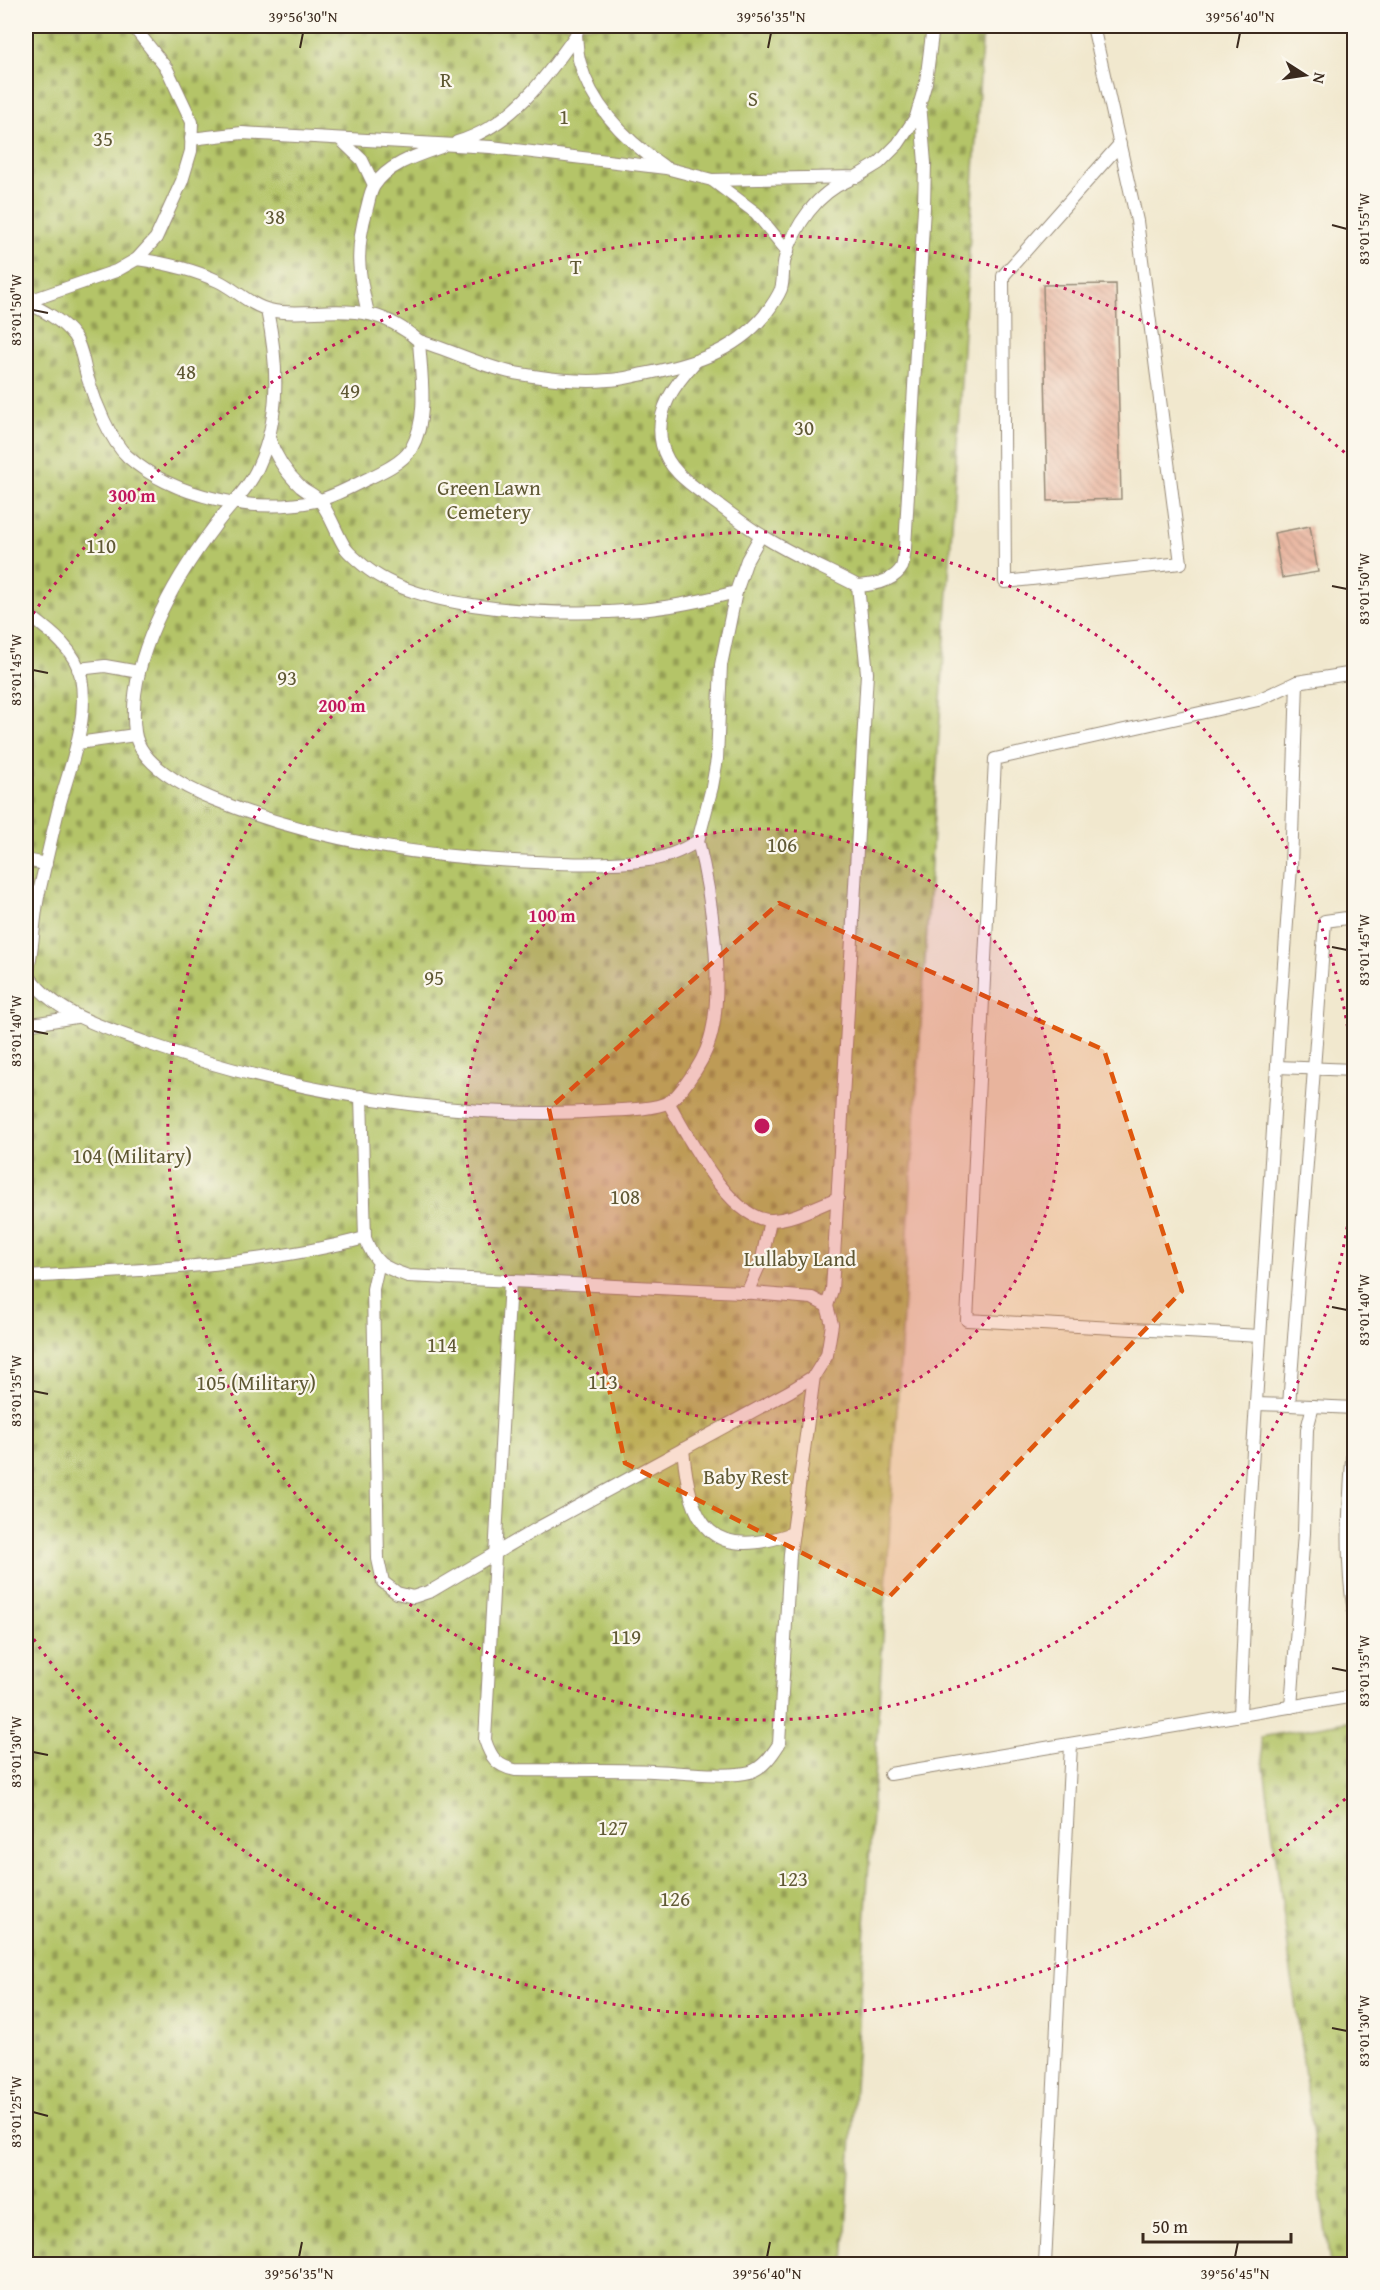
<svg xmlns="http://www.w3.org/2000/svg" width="1380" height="2290" font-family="'Gentium Book Plus',serif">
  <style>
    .cemetery { fill: url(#cemetery-stones); stroke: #787742; stroke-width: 1.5 }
    .building { fill: url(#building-back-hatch) }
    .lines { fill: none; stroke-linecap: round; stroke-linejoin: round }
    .service-casing { stroke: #968976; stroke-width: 14 }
    .service { stroke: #fff; stroke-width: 12 }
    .marked { fill: #df570d; fill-opacity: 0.2; stroke: #df570d; stroke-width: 4.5; stroke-dasharray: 12 8; stroke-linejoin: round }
    .ticks { fill: none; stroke: #3b2a1e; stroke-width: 2 }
    .ring { fill: none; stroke: #c2185b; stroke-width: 3; stroke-dasharray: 3 6 }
    .labels { text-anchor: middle; stroke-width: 4.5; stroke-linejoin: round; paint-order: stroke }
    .park-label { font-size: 21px; fill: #5f5834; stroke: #fbf7ec }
    .centre { fill: #c2185b; stroke: #fbf7ec; stroke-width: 3 }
    .ring-label { font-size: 18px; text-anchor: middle; font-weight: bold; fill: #c2185b; stroke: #fbf7ec; stroke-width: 4.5; stroke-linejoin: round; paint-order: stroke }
    .neatline { fill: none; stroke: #3b2a1e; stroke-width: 2 }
    .ticks-label { font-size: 15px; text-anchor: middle; fill: #3b2a1e }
  </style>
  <defs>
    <pattern id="cemetery-stones" width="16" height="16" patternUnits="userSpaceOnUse" patternTransform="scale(1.5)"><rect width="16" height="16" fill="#b4c467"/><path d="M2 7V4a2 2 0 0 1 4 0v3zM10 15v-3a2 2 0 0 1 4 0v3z" fill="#949f54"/></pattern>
    <pattern id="building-back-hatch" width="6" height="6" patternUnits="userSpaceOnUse" patternTransform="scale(1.5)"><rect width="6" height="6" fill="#e7ae97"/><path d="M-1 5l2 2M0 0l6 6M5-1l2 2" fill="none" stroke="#bc8e7b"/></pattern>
  </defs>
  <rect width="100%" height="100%" fill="#fbf7ec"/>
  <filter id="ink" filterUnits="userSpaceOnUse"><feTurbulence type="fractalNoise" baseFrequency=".0167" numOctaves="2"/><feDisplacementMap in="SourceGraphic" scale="12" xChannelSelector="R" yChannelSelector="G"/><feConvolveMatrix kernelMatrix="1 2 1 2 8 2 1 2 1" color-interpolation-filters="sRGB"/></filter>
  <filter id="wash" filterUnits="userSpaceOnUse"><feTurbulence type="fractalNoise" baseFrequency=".008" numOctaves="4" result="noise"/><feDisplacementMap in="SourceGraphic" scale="24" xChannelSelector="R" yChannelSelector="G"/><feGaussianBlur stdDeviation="1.35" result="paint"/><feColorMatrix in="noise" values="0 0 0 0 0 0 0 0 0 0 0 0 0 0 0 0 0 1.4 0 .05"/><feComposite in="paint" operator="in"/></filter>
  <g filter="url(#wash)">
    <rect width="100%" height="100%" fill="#f1e8ce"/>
    <g class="cemetery">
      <polygon points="26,26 983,26 844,2264 26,2264"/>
      <polygon points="1354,1721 1354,2264 1330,2264 1260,1737"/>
    </g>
    <g id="blocks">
      <g class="building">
        <polygon points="1116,284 1121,499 1048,501 1043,285"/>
        <polygon points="1310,526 1318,572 1282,578 1274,533"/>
      </g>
    </g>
  </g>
  <g filter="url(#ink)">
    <use href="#blocks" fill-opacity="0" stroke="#968976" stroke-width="1.5"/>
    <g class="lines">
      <g class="service-casing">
        <g id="service">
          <polyline points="1093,26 1137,221 1181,563 1005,582 1003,276 1120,144"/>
          <path d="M576,35C577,44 577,54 580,63C592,107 627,141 663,166"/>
          <polyline points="191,139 242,133 491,147 666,168 712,180 856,177 879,163 898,144 916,117 926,82 933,26"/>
          <polyline points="340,139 362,160 374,185"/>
          <path d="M457,142C510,127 546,78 576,35L578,26"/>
          <polyline points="712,180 756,213 788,252"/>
          <path d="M26,302C44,311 62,320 74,336C83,349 83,365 88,379C95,402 110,440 127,456C174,498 256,514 316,501C333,497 351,487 367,479C382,472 402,463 411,449C429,418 421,375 419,341C386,312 358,309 316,312C301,312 285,314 270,310C251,306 235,289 218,281C192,269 165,263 137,259"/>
          <polyline points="26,302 116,271 137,259 156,238 182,181 191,151 192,122 167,69 133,26"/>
          <path d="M267,310C278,363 281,417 258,467C248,490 228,507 214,527C173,581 126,662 135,732C139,764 186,788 213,799C315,841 426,858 536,862C573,864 612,865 648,860C666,858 683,850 698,841L712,787L717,759L721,665L736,592C705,600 673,607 641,610C568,616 420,614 363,565C357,560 350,554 346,549C336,534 331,515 320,501C315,495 307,492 301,487C286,473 276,458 269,438"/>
          <path d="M368,313C358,272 355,250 367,208C369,201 370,192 374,186C388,164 418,155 441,147"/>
          <path d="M419,341C451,350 481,366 514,373C544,378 578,383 608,380C620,380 633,376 644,374C690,365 733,353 764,316C770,308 777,299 781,289C784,280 782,268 785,258C795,225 817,193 849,180"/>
          <path d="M696,361C675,384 654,411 662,445C668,471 693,486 713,501C729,512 744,525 761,535C792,555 826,569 858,586C873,585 894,582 902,567C904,562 904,553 905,548L924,207L925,163L920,103"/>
          <polyline points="736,592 747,560 761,535"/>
          <path d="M26,613C47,629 76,649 81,677C89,720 71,763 60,803C52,834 45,866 38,897C33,924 33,952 26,979"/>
          <polyline points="78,669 105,666 139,672"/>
          <polyline points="78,743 135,735"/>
          <polyline points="26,860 46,864"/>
          <polyline points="1354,917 1325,921 1289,1405 1354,1408"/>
          <path d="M27,974C55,1014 100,1026 144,1042C284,1091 455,1121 603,1111C621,1110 653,1110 669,1102C677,1097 683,1088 688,1081C698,1068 706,1054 710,1039C725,988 711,892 698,841"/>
          <polyline points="26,1025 76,1017"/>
          <polyline points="1277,1067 1354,1070"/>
          <path d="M361,1096L365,1238C375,1264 382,1267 408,1276L741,1292L812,1298L827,1306L832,1324L827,1355L814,1376L790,1391L540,1527L431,1591L413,1597L397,1593L383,1582L378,1559L373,1289L379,1262"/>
          <path d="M668,1102C687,1134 730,1222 772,1220C794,1219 817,1206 838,1198"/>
          <path d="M26,1277C138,1270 255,1267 365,1238"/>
          <path d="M510,1281L485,1740C491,1758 497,1766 515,1770C561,1771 607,1769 653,1771C678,1772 728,1778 750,1772C763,1768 772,1755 779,1744L790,1554L814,1376"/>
          <polyline points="747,1293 762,1259 770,1220"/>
          <polyline points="827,1306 832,1290 835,1240 867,673 858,586"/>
          <polyline points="1260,1336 967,1320 995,759 1258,700 1297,682 1354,673"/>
          <polyline points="1256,1404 1289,1405"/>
          <path d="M1354,1432C1350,1491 1344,1553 1354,1612"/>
          <path d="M683,1449C690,1526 711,1562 793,1533"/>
          <polyline points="1291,1707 1304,1533 1307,1429 1313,1406"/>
          <polyline points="1240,1715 1248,1531 1279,1033 1291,867 1297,682"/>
          <polyline points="890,1774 1354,1696"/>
          <polyline points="1045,2264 1071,1744"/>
        </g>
      </g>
      <use href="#service" class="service"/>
    </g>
  </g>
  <path class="marked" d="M779,903L1104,1050L1182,1291L889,1597L625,1463L549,1109Z"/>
  <path class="ticks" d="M300,48L303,33M768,48L771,33M1237,48L1240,33M1332,225L1347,229M33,310L48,313M1332,586L1347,589M33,670L48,673M1332,947L1347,950M33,1031L48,1034M1332,1307L1347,1310M33,1391L48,1394M1332,1668L1347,1671M33,1752L48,1755M1332,2028L1347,2031M33,2112L48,2116M299,2257L302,2242M767,2257L770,2242M1235,2257L1238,2242"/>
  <circle cx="762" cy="1126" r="297" fill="#c2185b" fill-opacity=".12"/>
  <g class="ring">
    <circle cx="762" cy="1126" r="297"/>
    <path d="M1354 1173A594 594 0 1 1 1354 1079"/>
    <path d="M1352 1793A891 891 0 0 1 28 1631M28 621A891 891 0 0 1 1352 459"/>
  </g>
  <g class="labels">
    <g class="park-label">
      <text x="446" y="87">R</text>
      <text x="753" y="106">S</text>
      <text x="564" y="124">1</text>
      <text x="103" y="146">35</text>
      <text x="275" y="224">38</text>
      <text x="576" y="274">T</text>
      <text x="186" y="379">48</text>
      <text x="350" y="398">49</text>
      <text x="804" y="435">30</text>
      <text x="489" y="495">Green Lawn<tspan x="489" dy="24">Cemetery</tspan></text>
      <text x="101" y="553">110</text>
      <text x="287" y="685">93</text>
      <text x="782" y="852">106</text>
      <text x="434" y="985">95</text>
      <text x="132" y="1163">104 (Military)</text>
      <text x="625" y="1204">108</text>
      <text x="800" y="1266">Lullaby Land</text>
      <text x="442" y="1352">114</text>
      <text x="603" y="1389">113</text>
      <text x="256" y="1390">105 (Military)</text>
      <text x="746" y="1484">Baby Rest</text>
      <text x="626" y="1644">119</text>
      <text x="613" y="1835">127</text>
      <text x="793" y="1886">123</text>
      <text x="675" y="1906">126</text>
    </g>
  </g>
  <circle cx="762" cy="1126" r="9" class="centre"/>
  <g class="ring-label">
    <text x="132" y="502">300 m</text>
    <text x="342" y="712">200 m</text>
    <text x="552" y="922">100 m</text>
  </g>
  <rect width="1380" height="2290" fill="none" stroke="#fbf7ec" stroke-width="66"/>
  <g transform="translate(1305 75) rotate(102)" stroke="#fbf7ec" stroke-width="4.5" paint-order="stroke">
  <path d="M0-4.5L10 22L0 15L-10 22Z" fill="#3b2a1e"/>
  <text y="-9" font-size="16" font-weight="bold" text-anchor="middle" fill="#3b2a1e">N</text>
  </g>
  <path d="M1143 2233v9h148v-9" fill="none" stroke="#3b2a1e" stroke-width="3"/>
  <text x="1152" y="2233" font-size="18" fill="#3b2a1e" stroke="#fbf7ec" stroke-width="4.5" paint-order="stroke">50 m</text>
  <rect x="33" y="33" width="1314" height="2224" class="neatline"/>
  <g class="ticks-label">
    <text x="303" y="22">39°56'30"N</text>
    <text x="771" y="22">39°56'35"N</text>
    <text x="1240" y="22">39°56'40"N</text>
    <text transform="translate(1364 229) rotate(-90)" y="5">83°01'55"W</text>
    <text transform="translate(16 310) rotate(-90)" y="5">83°01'50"W</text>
    <text transform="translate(1364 589) rotate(-90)" y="5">83°01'50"W</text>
    <text transform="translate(16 670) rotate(-90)" y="5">83°01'45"W</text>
    <text transform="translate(1364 950) rotate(-90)" y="5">83°01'45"W</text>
    <text transform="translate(16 1031) rotate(-90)" y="5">83°01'40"W</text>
    <text transform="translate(1364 1310) rotate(-90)" y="5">83°01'40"W</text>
    <text transform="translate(16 1391) rotate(-90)" y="5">83°01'35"W</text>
    <text transform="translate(1364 1671) rotate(-90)" y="5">83°01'35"W</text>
    <text transform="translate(16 1752) rotate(-90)" y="5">83°01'30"W</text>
    <text transform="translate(1364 2031) rotate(-90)" y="5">83°01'30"W</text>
    <text transform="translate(16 2112) rotate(-90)" y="5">83°01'25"W</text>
    <text x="299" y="2279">39°56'35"N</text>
    <text x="767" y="2279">39°56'40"N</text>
    <text x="1235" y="2279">39°56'45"N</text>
  </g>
</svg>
